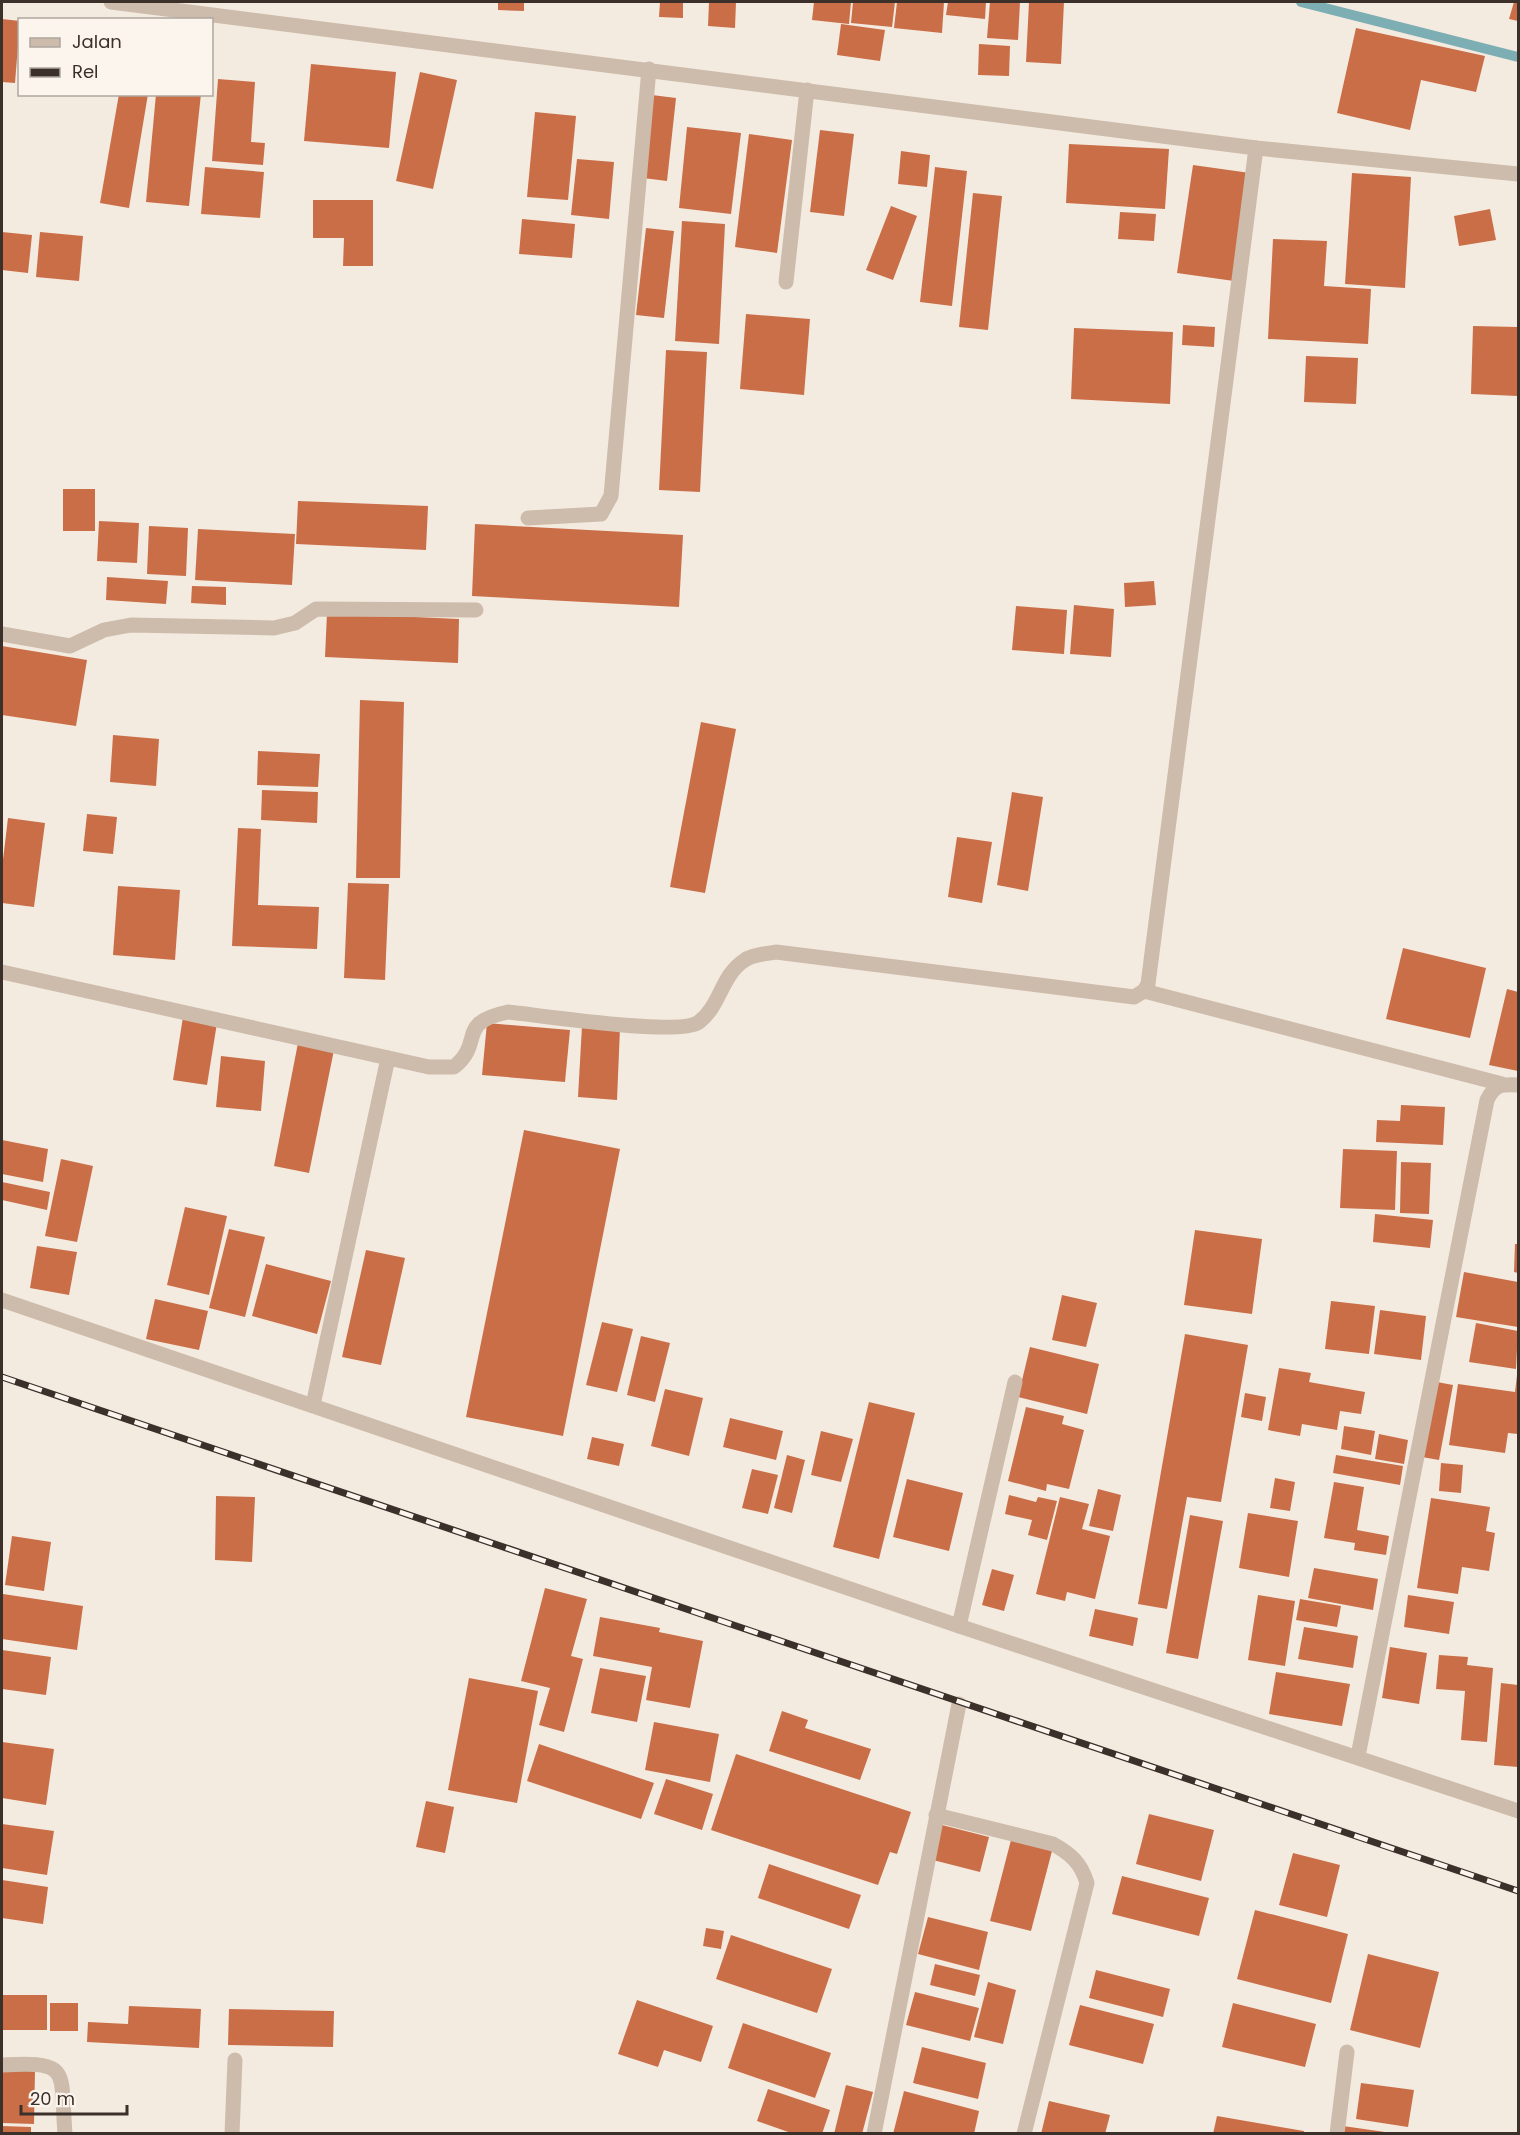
<svg xmlns="http://www.w3.org/2000/svg" width="1520" height="2135" font-family="Poppins,sans-serif">
  <style>
    .lines { fill: none; stroke-linecap: round; stroke-linejoin: round }
    .stream { stroke: #7daeb3; stroke-width: 10 }
    .building { fill: #ca6e48 }
    .minor { stroke: #cdbcab; stroke-width: 15 }
    .rail-casing { stroke: #3b302a; stroke-width: 7 }
    .rail { stroke: #fbf5ed; stroke-width: 4.5; stroke-dasharray: 14; stroke-linecap: butt }
  </style>
  <rect width="100%" height="100%" fill="#f4ebe0"/>
  <g class="lines">
    <polyline class="stream" points="1301,2 1518,57"/>
  </g>
  <g class="building">
    <polygon points="498,2 524,2 524,11 498,10"/>
    <polygon points="660,2 683,2 683,18 659,17"/>
    <polygon points="709,2 736,2 735,28 708,26"/>
    <polygon points="814,2 851,2 849,24 812,20"/>
    <polygon points="853,2 895,2 892,27 851,23"/>
    <polygon points="897,2 944,2 942,33 894,28"/>
    <polygon points="948,2 986,2 985,19 946,15"/>
    <polygon points="990,2 1020,2 1018,40 987,38"/>
    <polygon points="1029,2 1064,2 1061,64 1026,62"/>
    <polygon points="1514,2 1518,2 1518,21 1509,19"/>
    <polygon points="2,19 20,21 15,83 2,82"/>
    <polygon points="841,24 885,30 880,61 837,55"/>
    <polygon points="1356,28 1485,56 1476,92 1421,80 1410,130 1337,113"/>
    <polygon points="979,44 1010,46 1009,76 978,75"/>
    <polygon points="311,64 396,72 389,148 304,141"/>
    <polygon points="420,72 457,80 433,189 396,181"/>
    <polygon points="218,79 255,82 251,142 265,143 263,165 212,161"/>
    <polygon points="119,94 148,94 129,208 100,203"/>
    <polygon points="156,94 201,94 189,206 146,202"/>
    <polygon points="652,95 676,98 667,181 643,178"/>
    <polygon points="535,112 576,116 568,200 527,197"/>
    <polygon points="687,127 741,133 731,214 679,208"/>
    <polygon points="820,130 854,134 844,216 810,212"/>
    <polygon points="749,134 792,140 777,253 735,247"/>
    <polygon points="1069,144 1169,149 1165,209 1066,203"/>
    <polygon points="901,151 930,155 927,187 898,184"/>
    <polygon points="577,159 614,162 609,219 571,215"/>
    <polygon points="1193,165 1250,173 1234,281 1177,273"/>
    <polygon points="205,167 264,172 260,218 201,214"/>
    <polygon points="935,167 967,171 952,306 920,302"/>
    <polygon points="1352,173 1411,177 1405,288 1345,284"/>
    <polygon points="973,193 1002,196 988,330 959,327"/>
    <polygon points="313,200 373,200 373,266 343,266 344,238 313,238"/>
    <polygon points="891,206 917,216 893,280 866,270"/>
    <polygon points="1490,209 1496,240 1459,246 1454,216"/>
    <polygon points="1120,212 1156,214 1154,241 1118,239"/>
    <polygon points="522,219 575,224 572,258 519,254"/>
    <polygon points="682,221 725,224 719,344 675,341"/>
    <polygon points="646,228 674,231 664,318 636,315"/>
    <polygon points="2,232 32,235 28,273 2,270"/>
    <polygon points="40,232 83,236 79,281 36,277"/>
    <polygon points="1273,239 1327,241 1324,286 1371,289 1368,344 1268,339"/>
    <polygon points="746,314 810,319 804,395 740,389"/>
    <polygon points="1183,325 1215,327 1214,347 1182,345"/>
    <polygon points="1473,326 1518,327 1518,396 1471,394"/>
    <polygon points="1074,328 1173,332 1170,404 1071,399"/>
    <polygon points="666,350 707,352 700,492 659,490"/>
    <polygon points="1306,356 1358,358 1356,404 1304,402"/>
    <rect x="63" y="489" width="32" height="42"/>
    <polygon points="298,501 428,506 426,550 296,544"/>
    <polygon points="99,521 139,523 137,563 97,561"/>
    <polygon points="475,524 683,535 679,607 472,596"/>
    <polygon points="149,526 188,528 186,576 147,574"/>
    <polygon points="198,529 295,534 292,585 195,580"/>
    <polygon points="107,577 168,581 166,604 106,600"/>
    <polygon points="1154,581 1156,605 1125,607 1124,583"/>
    <polygon points="192,586 226,587 226,605 191,603"/>
    <polygon points="1074,605 1114,609 1111,657 1070,654"/>
    <polygon points="1016,606 1067,610 1064,654 1012,650"/>
    <polygon points="327,613 459,619 458,663 325,657"/>
    <polygon points="2,646 87,660 76,726 2,715"/>
    <polygon points="360,700 404,702 400,878 356,878"/>
    <polygon points="701,722 736,729 705,893 670,887"/>
    <polygon points="113,735 159,739 156,786 110,782"/>
    <polygon points="258,751 320,754 318,787 257,785"/>
    <polygon points="262,790 318,792 317,823 261,820"/>
    <polygon points="1012,792 1043,797 1028,891 997,885"/>
    <polygon points="87,814 117,817 113,854 83,851"/>
    <polygon points="8,818 45,823 34,907 2,903 2,868"/>
    <polygon points="238,828 261,829 258,905 319,907 317,949 232,946"/>
    <polygon points="957,837 992,842 982,903 948,897"/>
    <polygon points="348,883 389,884 385,980 344,978"/>
    <polygon points="118,886 180,890 175,960 113,955"/>
    <polygon points="1403,948 1486,968 1470,1038 1386,1019"/>
    <polygon points="1507,989 1518,992 1518,1071 1489,1065"/>
    <polygon points="183,1017 217,1023 207,1085 173,1080"/>
    <polygon points="487,1023 570,1030 565,1082 482,1075"/>
    <polygon points="582,1026 620,1028 617,1100 578,1097"/>
    <polygon points="298,1043 334,1050 309,1173 274,1166"/>
    <polygon points="221,1056 265,1061 261,1111 216,1107"/>
    <polygon points="1401,1105 1445,1107 1443,1145 1376,1142 1377,1120 1400,1121"/>
    <polygon points="524,1130 620,1149 563,1436 466,1417"/>
    <polygon points="2,1140 48,1149 43,1182 2,1174"/>
    <polygon points="1343,1149 1397,1151 1395,1210 1340,1208"/>
    <polygon points="61,1159 93,1166 77,1242 45,1236"/>
    <polygon points="1401,1162 1431,1163 1429,1214 1400,1213"/>
    <polygon points="2,1182 50,1192 47,1210 2,1200"/>
    <polygon points="185,1207 227,1216 209,1295 167,1285"/>
    <polygon points="1375,1214 1433,1220 1430,1248 1373,1242"/>
    <polygon points="229,1229 265,1237 245,1317 209,1308"/>
    <polygon points="1195,1230 1262,1239 1252,1314 1184,1305"/>
    <polygon points="1515,1244 1518,1244 1518,1273 1514,1272"/>
    <polygon points="37,1246 77,1252 69,1295 30,1288"/>
    <polygon points="366,1250 405,1258 381,1365 342,1357"/>
    <polygon points="266,1264 331,1281 317,1334 252,1316"/>
    <polygon points="1464,1272 1518,1282 1518,1327 1456,1317"/>
    <polygon points="1062,1295 1097,1303 1086,1347 1052,1340"/>
    <polygon points="155,1299 208,1311 199,1350 146,1339"/>
    <polygon points="1331,1301 1375,1306 1369,1354 1325,1349"/>
    <polygon points="1380,1310 1426,1316 1421,1360 1374,1354"/>
    <polygon points="602,1322 633,1329 617,1392 586,1385"/>
    <polygon points="1476,1323 1518,1331 1516,1369 1469,1362"/>
    <polygon points="1185,1334 1248,1345 1221,1502 1187,1497 1167,1609 1138,1604"/>
    <polygon points="641,1336 670,1343 655,1402 627,1395"/>
    <polygon points="1030,1347 1099,1364 1087,1414 1018,1397"/>
    <polygon points="1279,1368 1311,1373 1309,1382 1365,1392 1361,1414 1340,1411 1337,1430 1302,1424 1300,1436 1268,1430"/>
    <polygon points="1517,1375 1518,1434 1508,1433 1505,1453 1449,1445 1458,1384 1515,1392"/>
    <polygon points="1437,1382 1453,1385 1439,1460 1422,1457"/>
    <polygon points="665,1389 703,1398 689,1456 651,1446"/>
    <polygon points="1245,1393 1266,1397 1262,1421 1241,1417"/>
    <polygon points="869,1402 915,1413 879,1559 833,1547"/>
    <polygon points="1026,1407 1064,1416 1062,1424 1084,1430 1069,1489 1047,1484 1046,1491 1008,1481"/>
    <polygon points="730,1418 783,1431 776,1460 723,1447"/>
    <polygon points="1344,1426 1375,1431 1371,1455 1341,1449"/>
    <polygon points="821,1431 853,1439 841,1482 811,1475"/>
    <polygon points="1379,1434 1408,1440 1404,1464 1375,1459"/>
    <polygon points="592,1437 624,1444 619,1466 587,1459"/>
    <polygon points="787,1455 805,1460 792,1513 774,1508"/>
    <polygon points="1336,1455 1403,1466 1400,1485 1333,1473"/>
    <polygon points="1441,1463 1463,1465 1461,1493 1439,1491"/>
    <polygon points="752,1469 778,1475 768,1514 742,1508"/>
    <polygon points="1275,1478 1295,1482 1290,1511 1270,1508"/>
    <polygon points="907,1479 963,1493 949,1551 893,1537"/>
    <polygon points="1334,1482 1364,1487 1357,1530 1389,1536 1386,1555 1354,1550 1355,1543 1324,1538"/>
    <polygon points="1098,1489 1121,1495 1113,1531 1089,1526"/>
    <polygon points="1009,1495 1036,1502 1038,1497 1057,1501 1047,1540 1028,1535 1032,1520 1005,1514"/>
    <polygon points="216,1496 255,1497 252,1562 215,1560"/>
    <polygon points="1060,1497 1089,1504 1082,1529 1110,1536 1095,1599 1067,1592 1065,1601 1036,1594"/>
    <polygon points="1431,1498 1490,1507 1486,1531 1495,1533 1489,1571 1462,1567 1458,1594 1417,1588"/>
    <polygon points="1248,1513 1298,1521 1289,1577 1239,1568"/>
    <polygon points="1190,1515 1223,1521 1198,1659 1166,1653"/>
    <polygon points="12,1536 51,1542 44,1591 5,1585"/>
    <polygon points="1314,1568 1378,1579 1373,1610 1308,1598"/>
    <polygon points="992,1569 1014,1575 1004,1611 982,1605"/>
    <polygon points="545,1588 587,1599 571,1656 583,1659 564,1732 539,1725 550,1688 521,1681"/>
    <polygon points="3,1594 83,1606 77,1650 2,1639"/>
    <polygon points="1258,1595 1295,1601 1285,1666 1248,1660"/>
    <polygon points="1408,1595 1454,1602 1449,1634 1404,1627"/>
    <polygon points="1300,1599 1341,1606 1337,1627 1296,1620"/>
    <polygon points="1095,1609 1138,1618 1133,1646 1089,1636"/>
    <polygon points="600,1617 660,1628 659,1632 703,1641 690,1708 646,1700 652,1667 593,1656"/>
    <polygon points="1304,1627 1358,1636 1353,1668 1298,1659"/>
    <polygon points="1390,1647 1427,1653 1419,1704 1382,1698"/>
    <polygon points="2,1650 51,1657 46,1695 2,1689"/>
    <polygon points="1439,1655 1468,1657 1467,1665 1493,1668 1487,1742 1461,1740 1465,1691 1436,1689"/>
    <polygon points="600,1668 646,1676 637,1722 591,1713"/>
    <polygon points="1276,1672 1350,1684 1342,1726 1269,1714"/>
    <polygon points="469,1678 538,1691 517,1803 448,1790"/>
    <polygon points="1501,1683 1518,1685 1518,1767 1494,1765"/>
    <polygon points="782,1711 808,1720 805,1728 871,1749 860,1780 769,1751"/>
    <polygon points="654,1722 719,1734 710,1782 645,1770"/>
    <polygon points="2,1742 54,1749 46,1805 2,1798"/>
    <polygon points="539,1744 654,1783 641,1819 527,1781"/>
    <polygon points="736,1754 911,1812 897,1854 890,1852 878,1885 711,1830"/>
    <polygon points="666,1779 713,1794 702,1830 654,1814"/>
    <polygon points="426,1801 454,1807 445,1853 416,1847"/>
    <polygon points="1149,1814 1214,1830 1201,1881 1136,1864"/>
    <polygon points="2,1824 54,1831 47,1875 2,1868"/>
    <polygon points="942,1825 989,1837 980,1872 933,1860"/>
    <polygon points="1011,1840 1052,1851 1031,1931 990,1921"/>
    <polygon points="1293,1853 1340,1865 1327,1917 1279,1905"/>
    <polygon points="769,1864 861,1895 849,1929 758,1898"/>
    <polygon points="1122,1876 1209,1898 1199,1936 1112,1914"/>
    <polygon points="2,1880 48,1887 43,1924 2,1918"/>
    <polygon points="1255,1910 1348,1934 1331,2003 1237,1979"/>
    <polygon points="928,1917 988,1932 979,1970 918,1954"/>
    <polygon points="706,1928 724,1931 721,1949 703,1946"/>
    <polygon points="731,1935 832,1969 817,2013 716,1979"/>
    <polygon points="1368,1954 1439,1972 1420,2048 1350,2030"/>
    <polygon points="935,1964 980,1975 975,1996 930,1985"/>
    <polygon points="1096,1970 1170,1989 1163,2017 1089,1998"/>
    <polygon points="988,1982 1016,1990 1003,2044 974,2037"/>
    <polygon points="915,1992 979,2008 970,2041 906,2025"/>
    <rect x="2" y="1995" width="45" height="35"/>
    <polygon points="637,2000 713,2026 701,2062 664,2050 658,2067 618,2054"/>
    <rect x="50" y="2003" width="28" height="28"/>
    <polygon points="1233,2003 1316,2024 1305,2067 1222,2047"/>
    <polygon points="1080,2005 1154,2024 1143,2064 1069,2045"/>
    <polygon points="129,2006 201,2009 199,2048 87,2042 88,2022 128,2024"/>
    <polygon points="229,2009 334,2011 333,2047 228,2045"/>
    <polygon points="743,2023 831,2053 815,2098 728,2068"/>
    <polygon points="922,2047 986,2063 978,2099 913,2083"/>
    <polygon points="2,2070 35,2071 34,2124 2,2123"/>
    <polygon points="1361,2083 1414,2090 1408,2127 1356,2119"/>
    <polygon points="846,2085 873,2092 862,2134 834,2134"/>
    <polygon points="768,2089 830,2110 822,2134 794,2134 757,2121"/>
    <polygon points="904,2091 979,2111 974,2134 893,2134"/>
    <polygon points="1049,2101 1110,2115 1105,2134 1041,2134"/>
    <polygon points="1217,2116 1304,2131 1304,2134 1213,2134"/>
    <polygon points="2,2126 31,2127 31,2134 2,2134"/>
    <polygon points="1343,2126 1385,2132 1384,2134 1342,2134"/>
  </g>
  <g class="lines">
    <g class="minor">
      <polyline points="111,2 1256,148 1518,174"/>
      <polyline points="786,282 807,90"/>
      <polyline points="528,518 601,514 611,496 649,69"/>
      <polyline points="2,634 70,646 104,630 131,625 274,628 295,623 316,609 476,610"/>
      <path d="M2,972L429,1067H454C485,1042 455,1023 508,1012C539,1015 680,1037 699,1022C721,1005 721,975 745,960C753,954 767,954 776,952L1134,997L1144,991L1148,984L1256,148"/>
      <polyline points="1144,991 1502,1084"/>
      <polyline points="2,1300 959,1626 1518,1811"/>
      <polyline points="313,1405 388,1058"/>
      <polyline points="959,1626 1015,1382"/>
      <path d="M1358,1756L1487,1100C1495,1084 1502,1084 1518,1085"/>
      <path d="M936,1815L1053,1844C1071,1854 1081,1863 1087,1883L1024,2134"/>
      <path d="M2,2065C72,2061 60,2070 65,2134"/>
      <polyline points="232,2134 235,2060"/>
      <polyline points="874,2134 959,1704"/>
      <polyline points="1337,2134 1347,2052"/>
    </g>
    <g class="rail-casing">
      <polyline id="rail" points="2,1377 1518,1891"/>
    </g>
    <use href="#rail" class="rail"/>
  </g>
  <rect width="1520" height="2135" fill="none" stroke="#3b302a" stroke-width="6"/>
  <rect x="18" y="18" width="195" height="78" fill="#fbf5ed" stroke="#aea69f" stroke-width="1.5"/>
  <rect x="30" y="38" width="30" height="9" fill="#cdbcab" stroke="#aea69f" stroke-width="1.5"/>
  <text x="72" y="48" font-size="18" fill="#3b302a">Jalan</text>
  <rect x="30" y="68" width="30" height="9" fill="#3b302a" stroke="#aea69f" stroke-width="1.5"/>
  <text x="72" y="78" font-size="18" fill="#3b302a">Rel</text>
  <path d="M21 2105v9h106v-9" fill="none" stroke="#3b302a" stroke-width="3"/>
  <text x="30" y="2105" font-size="18" fill="#3b302a" stroke="#fbf5ed" stroke-width="4.5" paint-order="stroke">20 m</text>
</svg>
